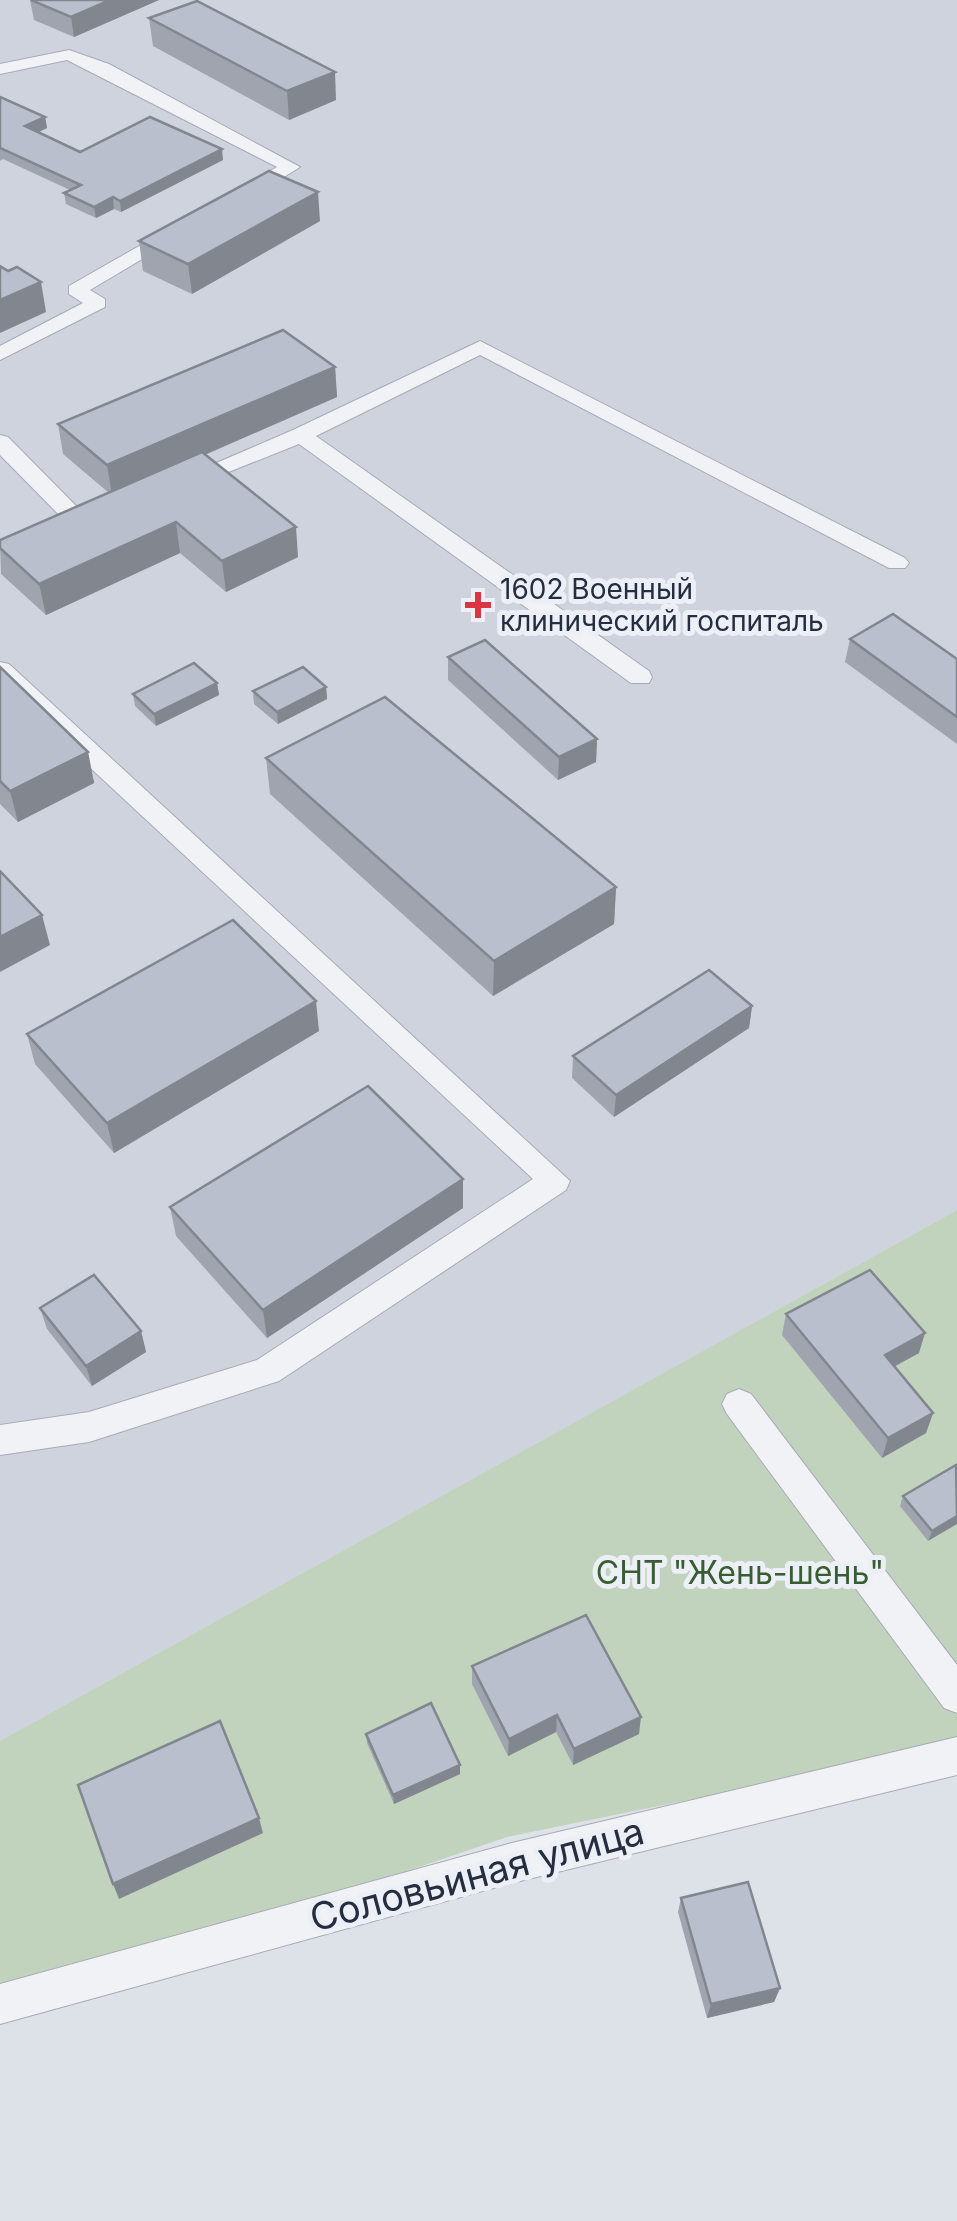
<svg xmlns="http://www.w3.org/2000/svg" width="957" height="2221" font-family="Inter,sans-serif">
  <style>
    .built { fill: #ced3de }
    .green { fill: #c1d3bd }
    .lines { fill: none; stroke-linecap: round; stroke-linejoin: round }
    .lane-casing { stroke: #a6abb6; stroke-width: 2 }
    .lane { fill: #f0f2f6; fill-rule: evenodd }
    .wall { fill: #9fa4af }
    .shaded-wall { fill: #82868f }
    .building { fill: #b9bfcc; stroke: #82868f; stroke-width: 2.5 }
    .poi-dot { fill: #dc3345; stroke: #ecf0f6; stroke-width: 4 }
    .labels { text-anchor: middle; stroke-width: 10; stroke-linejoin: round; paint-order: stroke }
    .far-poi-label { font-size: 28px; fill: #252d40; stroke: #ecf0f6; text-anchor: start }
    .park-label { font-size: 32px; fill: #375d30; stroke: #ecf0f6 }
    .near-street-label { font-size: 38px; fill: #252d40; stroke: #ecf0f6 }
  </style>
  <rect width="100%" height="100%" fill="#dde1e8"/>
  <polygon class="built" points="0,0 957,0 957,1210 0,1741"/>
  <polygon class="green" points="957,1210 957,1745 507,1837 0,2010 0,1741"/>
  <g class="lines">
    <g class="lane-casing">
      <g id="lane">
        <polygon points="69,50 109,64 300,167 249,199 235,199 235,191 277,167 67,60 0,74 0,64"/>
        <polygon points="169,229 186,233 90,290 105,299 105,307 0,360 0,346 83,303 69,294 69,286"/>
        <polygon points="480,341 905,558 909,563 905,568 889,568 480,355 316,436 649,671 652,677 649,683 631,683 299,444 191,487 183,489 172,482 293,430"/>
        <polygon points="0,435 8,437 88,518 88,528 72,528 0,455"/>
        <polygon points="0,662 9,664 570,1181 566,1190 279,1381 89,1442 0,1455 0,1425 89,1412 257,1360 533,1179 0,684"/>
        <polygon points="739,1389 751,1394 957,1665 957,1713 944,1708 727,1414 722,1404 727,1394"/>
        <polygon points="957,1737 957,1775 512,1883 0,2024 0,1984 512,1843"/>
      </g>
    </g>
    <use href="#lane" class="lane"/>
  </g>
  <g class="wall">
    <polygon points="30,0 159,0 74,37 34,20"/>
    <polygon points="149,18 336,100 289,120 153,46"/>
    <polygon points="0,97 45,117 47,128 38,132 80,152 223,160 121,212 114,209 96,218 66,204 64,193 70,190 3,159 0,161"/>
    <polygon points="320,221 192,294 143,271 139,241"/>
    <polygon points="335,367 337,397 205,455 298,557 226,592 180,553 46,615 1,574 0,540 109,493 63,454 58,424"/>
    <polygon points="850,639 957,659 957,744 845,662"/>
    <polygon points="448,657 597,739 596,762 558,780 448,680"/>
    <polygon points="0,667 88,752 94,783 18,822 0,804"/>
    <polygon points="217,683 219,695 156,726 135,706 133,694"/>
    <polygon points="326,687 327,699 278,724 254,704 253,691"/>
    <polygon points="266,758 616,887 614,924 493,996 270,794"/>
    <polygon points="752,1006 749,1028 614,1117 572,1078 573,1056"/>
    <polygon points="319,1031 114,1153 35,1064 27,1034"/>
    <polygon points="170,1207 463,1208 267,1338 176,1236"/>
    <polygon points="40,1308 141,1331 146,1352 92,1386 47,1329"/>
    <polygon points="786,1314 919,1353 894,1367 933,1413 926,1433 882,1458 782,1335"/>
    <polygon points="957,1466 928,1541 900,1506 903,1496"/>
    <polygon points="472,1666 639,1734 573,1765 556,1732 508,1756 472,1684"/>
    <polygon points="366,1734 460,1774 394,1804 367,1743"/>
    <polygon points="681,1898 780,1988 774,2002 707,2018 678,1912"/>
  </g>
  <g class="shaded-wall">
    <polygon points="110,0 159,0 74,37 71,17"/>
    <polygon points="335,72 336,100 289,120 287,91"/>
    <polygon points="45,117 47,128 27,138 25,126"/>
    <polygon points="222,149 223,160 121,212 120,201"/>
    <polygon points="318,192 320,221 192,294 188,264"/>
    <polygon points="113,197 114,209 96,218 94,207"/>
    <polygon points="41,282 46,312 0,333 0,300"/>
    <polygon points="335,367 337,397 112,495 107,465"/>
    <polygon points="176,522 180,553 46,615 39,584"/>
    <polygon points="296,527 298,557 226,592 222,561"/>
    <polygon points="217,683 219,695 156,726 154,714"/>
    <polygon points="326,687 327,699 278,724 277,712"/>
    <polygon points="597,739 596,762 558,780 559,757"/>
    <polygon points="88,752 94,783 18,822 10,791"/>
    <polygon points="616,887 614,924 493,996 494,961"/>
    <polygon points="42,915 50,945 0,972 0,937"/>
    <polygon points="316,1001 319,1031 114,1153 107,1123"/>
    <polygon points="752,1006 749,1028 614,1117 616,1095"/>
    <polygon points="463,1179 463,1208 267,1338 263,1310"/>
    <polygon points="141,1331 146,1352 92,1386 86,1366"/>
    <polygon points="925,1333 919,1353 878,1375 885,1355"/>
    <polygon points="933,1413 926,1433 882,1458 888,1438"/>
    <polygon points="957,1516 957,1524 928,1541 932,1531"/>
    <polygon points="557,1715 556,1732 508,1756 509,1739"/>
    <polygon points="641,1717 639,1734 573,1765 574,1749"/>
    <polygon points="460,1765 460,1774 394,1804 393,1795"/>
    <polygon points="259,1818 263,1833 119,1899 113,1884"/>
    <polygon points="780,1988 774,2002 707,2018 711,2004"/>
  </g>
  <g class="building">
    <polygon points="31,0 110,0 71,17"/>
    <polygon points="197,1 335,72 287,91 149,18"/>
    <polygon points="0,97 45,117 25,126 80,152 150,117 222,149 120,201 113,197 94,207 64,193 81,185 0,148"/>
    <polygon points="269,171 318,192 188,264 139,241"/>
    <polygon points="0,266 8,271 17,267 41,282 0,300"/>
    <polygon points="283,330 335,367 107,465 58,424"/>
    <polygon points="202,452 296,527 222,561 176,522 39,584 0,548 0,540"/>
    <polygon points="893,614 957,659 957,717 850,639"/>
    <polygon points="485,640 597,739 559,757 448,657"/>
    <polygon points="194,663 217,683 154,714 133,694"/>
    <polygon points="0,667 88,752 10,791 0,781"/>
    <polygon points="303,667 326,687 277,712 253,691"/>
    <polygon points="385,697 616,887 494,961 266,758"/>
    <polygon points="0,871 42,915 0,937"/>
    <polygon points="233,920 316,1001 107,1123 27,1034"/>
    <polygon points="709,970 752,1006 616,1095 573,1056"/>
    <polygon points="368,1086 463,1179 263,1310 170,1207"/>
    <polygon points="870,1270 925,1333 885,1355 933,1413 888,1438 786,1314"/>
    <polygon points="94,1275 141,1331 86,1366 40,1308"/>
    <polygon points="956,1465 957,1516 932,1531 903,1496"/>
    <polygon points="586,1615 641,1717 574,1749 557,1715 509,1739 472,1666"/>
    <polygon points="431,1703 460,1765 393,1795 366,1734"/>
    <polygon points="220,1721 259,1818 113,1884 78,1785"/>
    <polygon points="748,1882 780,1988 711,2004 681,1898"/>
  </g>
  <path class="poi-dot" d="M473 590h10v10h10v10h-10v10h-10v-10h-10v-10h10z"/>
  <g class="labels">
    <g class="far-poi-label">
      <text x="500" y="599">1602 Военный<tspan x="500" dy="32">клинический госпиталь</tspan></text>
    </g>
    <g class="park-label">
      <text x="740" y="1584">СНТ "Жень-шень"</text>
    </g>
    <g class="near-street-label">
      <text transform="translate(477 1875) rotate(-15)" y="13">Соловьиная улица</text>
    </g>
  </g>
</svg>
